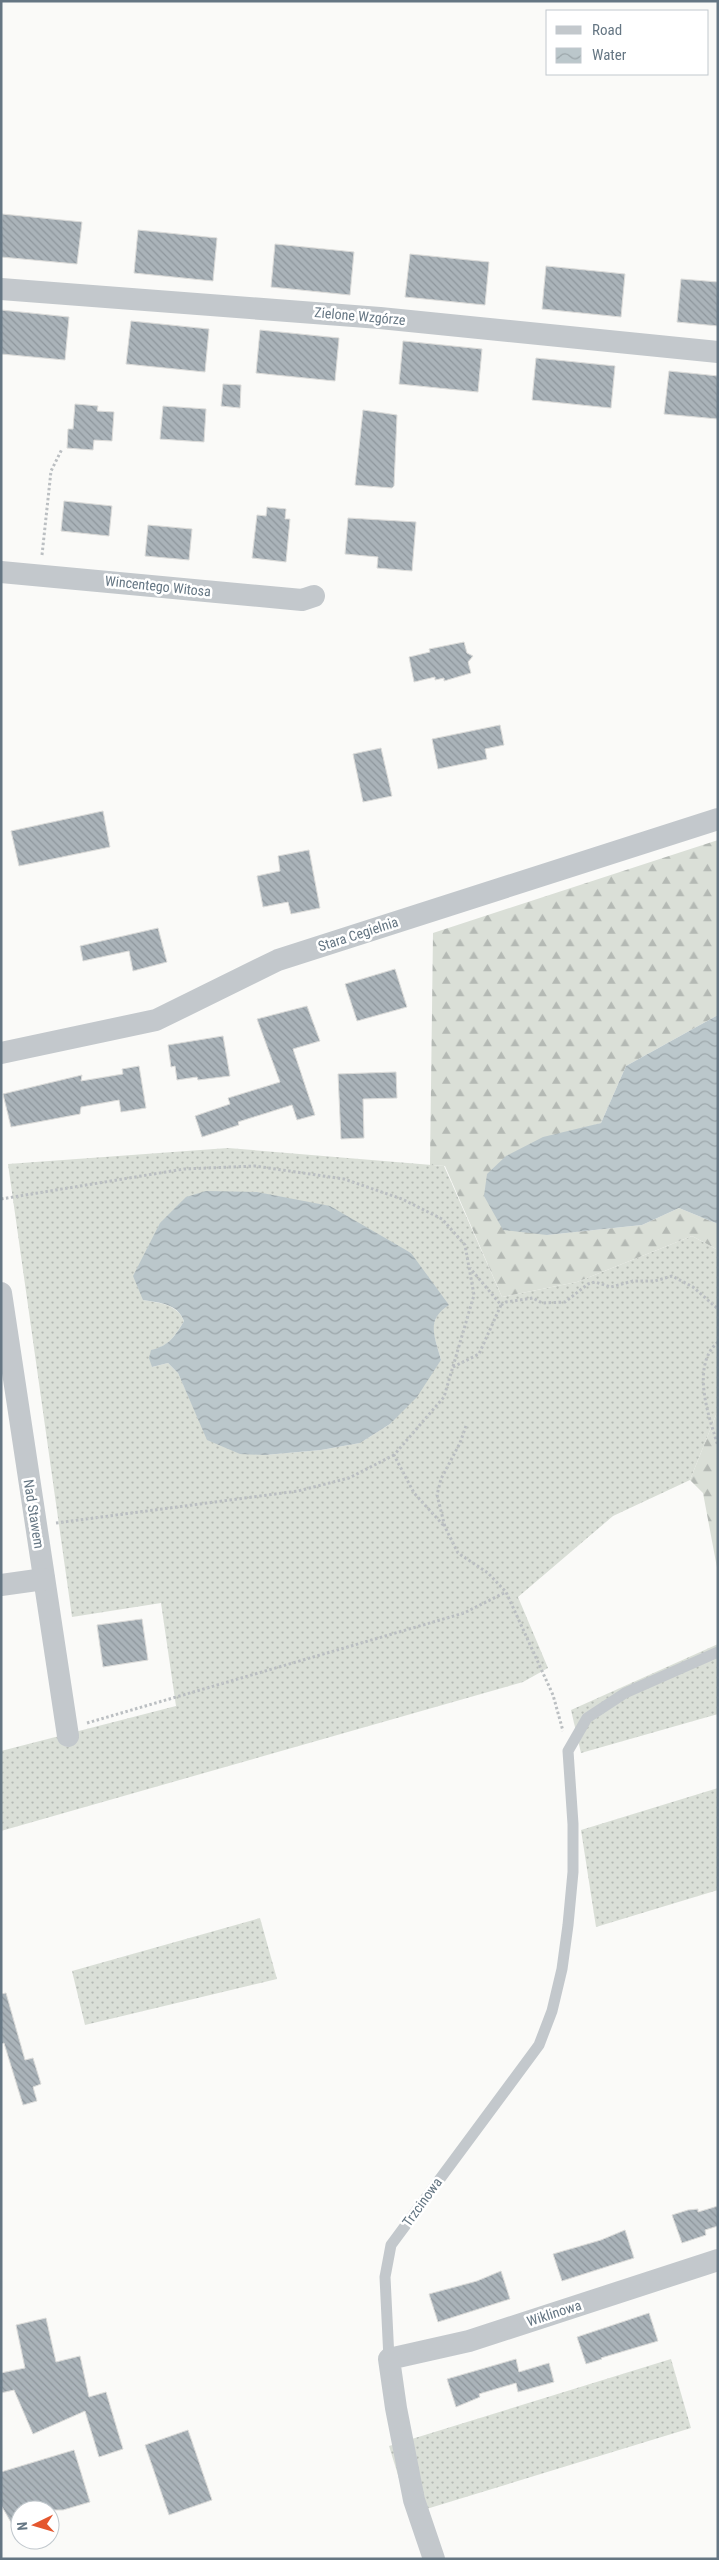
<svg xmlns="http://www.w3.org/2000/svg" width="719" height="2560" font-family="'Roboto Condensed',sans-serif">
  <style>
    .grass { fill: url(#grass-dots); fill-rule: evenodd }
    .forest { fill: url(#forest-firs) }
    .water { fill: url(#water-waves) }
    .building { fill: url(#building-back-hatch); stroke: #dcdcda }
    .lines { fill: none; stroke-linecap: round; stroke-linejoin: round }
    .path { stroke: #bbbfc2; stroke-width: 3; stroke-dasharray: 2.5 2.5; stroke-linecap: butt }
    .lane { stroke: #c3c8cc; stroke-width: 11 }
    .street { stroke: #c3c8cc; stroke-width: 22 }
    .labels { text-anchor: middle; stroke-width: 5; stroke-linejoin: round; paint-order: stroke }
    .street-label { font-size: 14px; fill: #657683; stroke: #fff }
  </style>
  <defs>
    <pattern id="grass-dots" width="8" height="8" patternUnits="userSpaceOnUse" patternTransform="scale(1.25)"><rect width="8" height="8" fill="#dadfd7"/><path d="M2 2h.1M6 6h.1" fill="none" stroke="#b4b9b4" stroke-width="1.8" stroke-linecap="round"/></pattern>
    <pattern id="forest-firs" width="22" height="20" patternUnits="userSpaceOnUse" patternTransform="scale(1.25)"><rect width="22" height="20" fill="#dadfd7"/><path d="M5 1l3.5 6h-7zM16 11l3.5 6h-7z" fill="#b4b9b4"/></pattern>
    <pattern id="water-waves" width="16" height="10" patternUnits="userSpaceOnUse" patternTransform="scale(1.25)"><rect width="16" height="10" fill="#bbc7cb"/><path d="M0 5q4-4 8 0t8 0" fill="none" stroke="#9ca6aa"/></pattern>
    <pattern id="building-back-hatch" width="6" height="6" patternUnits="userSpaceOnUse" patternTransform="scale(1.25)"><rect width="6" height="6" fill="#aab3b9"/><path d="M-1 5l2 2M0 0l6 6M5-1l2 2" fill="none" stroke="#8e969c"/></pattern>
  </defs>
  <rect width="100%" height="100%" fill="#fafaf8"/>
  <g class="grass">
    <path d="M228,1148L444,1166L502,1297L577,1282L692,1236L718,1250V1410L690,1480L613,1516L518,1597L548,1668L523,1682L1,1831V1751L176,1706L161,1603L72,1617L8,1164ZM394,1245L411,1253L438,1312L432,1329L441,1360L390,1424L360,1443L321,1450L265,1455L208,1440L178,1373L168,1363L152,1367L151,1351C169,1346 175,1336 184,1321C177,1304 160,1303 143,1300Z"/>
    <polygon points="718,1644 718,1714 581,1753 571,1710"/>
    <polygon points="718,1788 718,1890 596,1927 581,1830"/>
    <polygon points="260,1918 277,1979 85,2025 72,1971"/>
    <polygon points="671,2359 691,2428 410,2514 389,2446"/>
  </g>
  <g class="forest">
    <polygon points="718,840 718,1015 626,1066 601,1123 579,1130 547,1235 642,1225 679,1208 718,1224 718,1250 692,1236 577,1282 502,1297 445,1166 430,1165 433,933"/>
    <polygon points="718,1410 718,1573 703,1493 690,1480"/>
  </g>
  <g class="water">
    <polygon points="718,1015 718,1224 679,1208 642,1225 547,1235 503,1230 484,1196 487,1174 506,1156 543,1137 601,1123 626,1066"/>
    <path d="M206,1191L257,1192L330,1206L411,1253L449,1305C425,1320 435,1337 441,1360L417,1397L390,1424L360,1443L321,1450L265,1455L240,1454L207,1440L178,1373L168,1363L152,1367L149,1358L151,1350C169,1346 175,1336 184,1321C177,1303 160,1303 143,1300L133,1276L160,1223L186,1197Z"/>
  </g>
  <g class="building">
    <polygon points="2,214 82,222 77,264 1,257"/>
    <polygon points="138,230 217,238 213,281 134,273"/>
    <polygon points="275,244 354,252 350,295 271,287"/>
    <polygon points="410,254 489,262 485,305 405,297"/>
    <polygon points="546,266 625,274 621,317 542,309"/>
    <polygon points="681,279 718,282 718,326 677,322"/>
    <polygon points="1,310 69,317 65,360 1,354"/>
    <polygon points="131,321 209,329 205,372 126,364"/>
    <polygon points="260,330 339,338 335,381 256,373"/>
    <polygon points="403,341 482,349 478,392 399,384"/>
    <polygon points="536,358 615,366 611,408 532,400"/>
    <polygon points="669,371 718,376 718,419 664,414"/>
    <polygon points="223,384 241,385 240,408 221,406"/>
    <polygon points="75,404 98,406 97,411 114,412 112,441 94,440 93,450 67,448 68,429 73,429"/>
    <polygon points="163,406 206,409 204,442 160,439"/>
    <polygon points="363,410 397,415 394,486 392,488 355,485"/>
    <polygon points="64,501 112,506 109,536 61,531"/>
    <polygon points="267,507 286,509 285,519 290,519 286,562 252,558 257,515 266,516"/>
    <polygon points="348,518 416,522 412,571 377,568 378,557 345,554"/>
    <polygon points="148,525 192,529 189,560 145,556"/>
    <polygon points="464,642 467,653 473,656 468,662 471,673 444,681 444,678 435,680 435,677 414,682 409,657 430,652 429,649"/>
    <polygon points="500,725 504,745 485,749 487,759 438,769 432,739"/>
    <polygon points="381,748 392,796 363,802 353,754"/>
    <polygon points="103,811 110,847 19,866 11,831"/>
    <polygon points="309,850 320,908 291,914 288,902 263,907 257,876 280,871 278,856"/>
    <polygon points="158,928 167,962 133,971 129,951 83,961 80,946"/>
    <polygon points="395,969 407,1007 357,1021 345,984"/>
    <polygon points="307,1006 320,1041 293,1049 315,1115 297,1120 292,1105 238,1122 239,1125 202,1137 195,1116 230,1104 228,1098 280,1082 257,1019"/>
    <polygon points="223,1036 230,1076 198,1080 197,1077 177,1080 175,1066 171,1067 168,1045"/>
    <polygon points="139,1066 146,1108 121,1112 119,1100 81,1107 80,1114 11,1127 3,1094 82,1075 81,1081 123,1074 122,1069"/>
    <polygon points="396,1072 397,1098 363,1099 364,1138 341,1139 338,1074"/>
    <polygon points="142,1619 148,1660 103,1667 97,1625"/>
    <polygon points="6,1993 25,2060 33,2058 41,2084 33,2087 37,2101 23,2105 4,2043 1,2044 1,1994"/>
    <polygon points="718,2206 718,2226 705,2230 706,2235 682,2243 672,2215 688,2210 698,2209 698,2212"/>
    <polygon points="625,2230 634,2258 562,2281 553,2254 601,2240"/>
    <polygon points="501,2271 510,2299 438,2322 429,2294 477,2281"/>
    <polygon points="649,2313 658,2341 601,2358 602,2359 586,2364 577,2337"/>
    <polygon points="46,2318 56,2362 80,2356 89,2397 106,2392 123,2449 99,2457 85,2411 33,2434 14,2390 1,2393 1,2373 25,2368 16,2325"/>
    <polygon points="516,2359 519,2372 549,2363 554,2382 518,2392 516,2383 479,2394 480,2397 456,2407 447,2379"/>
    <polygon points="188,2430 212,2500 169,2515 145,2445"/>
    <polygon points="74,2450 90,2502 63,2510 20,2510 20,2538 1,2505 1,2472"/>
  </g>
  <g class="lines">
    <g class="path">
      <polyline points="42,555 51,471 62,449"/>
      <polyline points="1,1199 184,1169 255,1166 344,1179 402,1199 442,1219 465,1245 474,1295 444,1397 394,1455 414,1493 445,1527"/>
      <polyline points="501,1305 506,1302 533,1298 542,1303 565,1302 588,1284 595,1282 611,1287 633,1281 655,1281 672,1276 693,1287 718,1309"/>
      <path d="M718,1342C690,1366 709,1417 718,1446"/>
      <polyline points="453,1367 479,1354 501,1305 470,1268"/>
      <polyline points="466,1426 460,1443 441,1479 437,1495 445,1527 458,1553 488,1573 506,1592 553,1695 563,1731"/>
      <polyline points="56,1523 298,1491 349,1478 394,1455"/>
      <polyline points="87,1723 464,1613 506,1592"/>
    </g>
    <polyline class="lane" points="389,2359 385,2277 391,2245 539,2045 552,2011 562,1969 568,1925 573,1872 573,1824 568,1751 587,1718 625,1693 718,1652"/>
    <g class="street">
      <polyline points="1,289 380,318 718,352"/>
      <polyline points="1,572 302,600 314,596"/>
      <polyline points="1,1053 156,1020 278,960 718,819"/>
      <polyline points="1,1293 68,1736"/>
      <polyline points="1,1585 44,1579"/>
      <polyline points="434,2559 414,2500 396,2408 389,2359 469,2341 718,2260"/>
    </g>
  </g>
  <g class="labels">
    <g class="street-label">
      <text transform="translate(360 316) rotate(5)" y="5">Zielone Wzgórze</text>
      <text transform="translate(158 586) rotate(6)" y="5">Wincentego Witosa</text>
      <text transform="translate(358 934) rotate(-18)" y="5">Stara Cegielnia</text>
      <text transform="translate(34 1514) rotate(81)" y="5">Nad Stawem</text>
      <text transform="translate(422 2202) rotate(-54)" y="5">Trzcinowa</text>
      <text transform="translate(554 2313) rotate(-18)" y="5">Wiklinowa</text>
    </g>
  </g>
  <rect width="719" height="2560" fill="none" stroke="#657683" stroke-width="5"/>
  <rect x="546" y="10" width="162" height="65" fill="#ffffff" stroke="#c1c8cd"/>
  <rect x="556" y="26" width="25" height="8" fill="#c3c8cc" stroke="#c1c8cd"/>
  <text x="592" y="35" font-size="15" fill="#657683">Road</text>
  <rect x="556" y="48" width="25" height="15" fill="url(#water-waves)" stroke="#c1c8cd"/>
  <text x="592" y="60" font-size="15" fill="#657683">Water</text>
  <g transform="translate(35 2525) rotate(265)"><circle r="24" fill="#ffffff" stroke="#c1c8cd"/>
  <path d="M0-4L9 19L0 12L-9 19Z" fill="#e4572e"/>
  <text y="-8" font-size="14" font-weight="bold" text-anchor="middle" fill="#657683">N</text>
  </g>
</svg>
